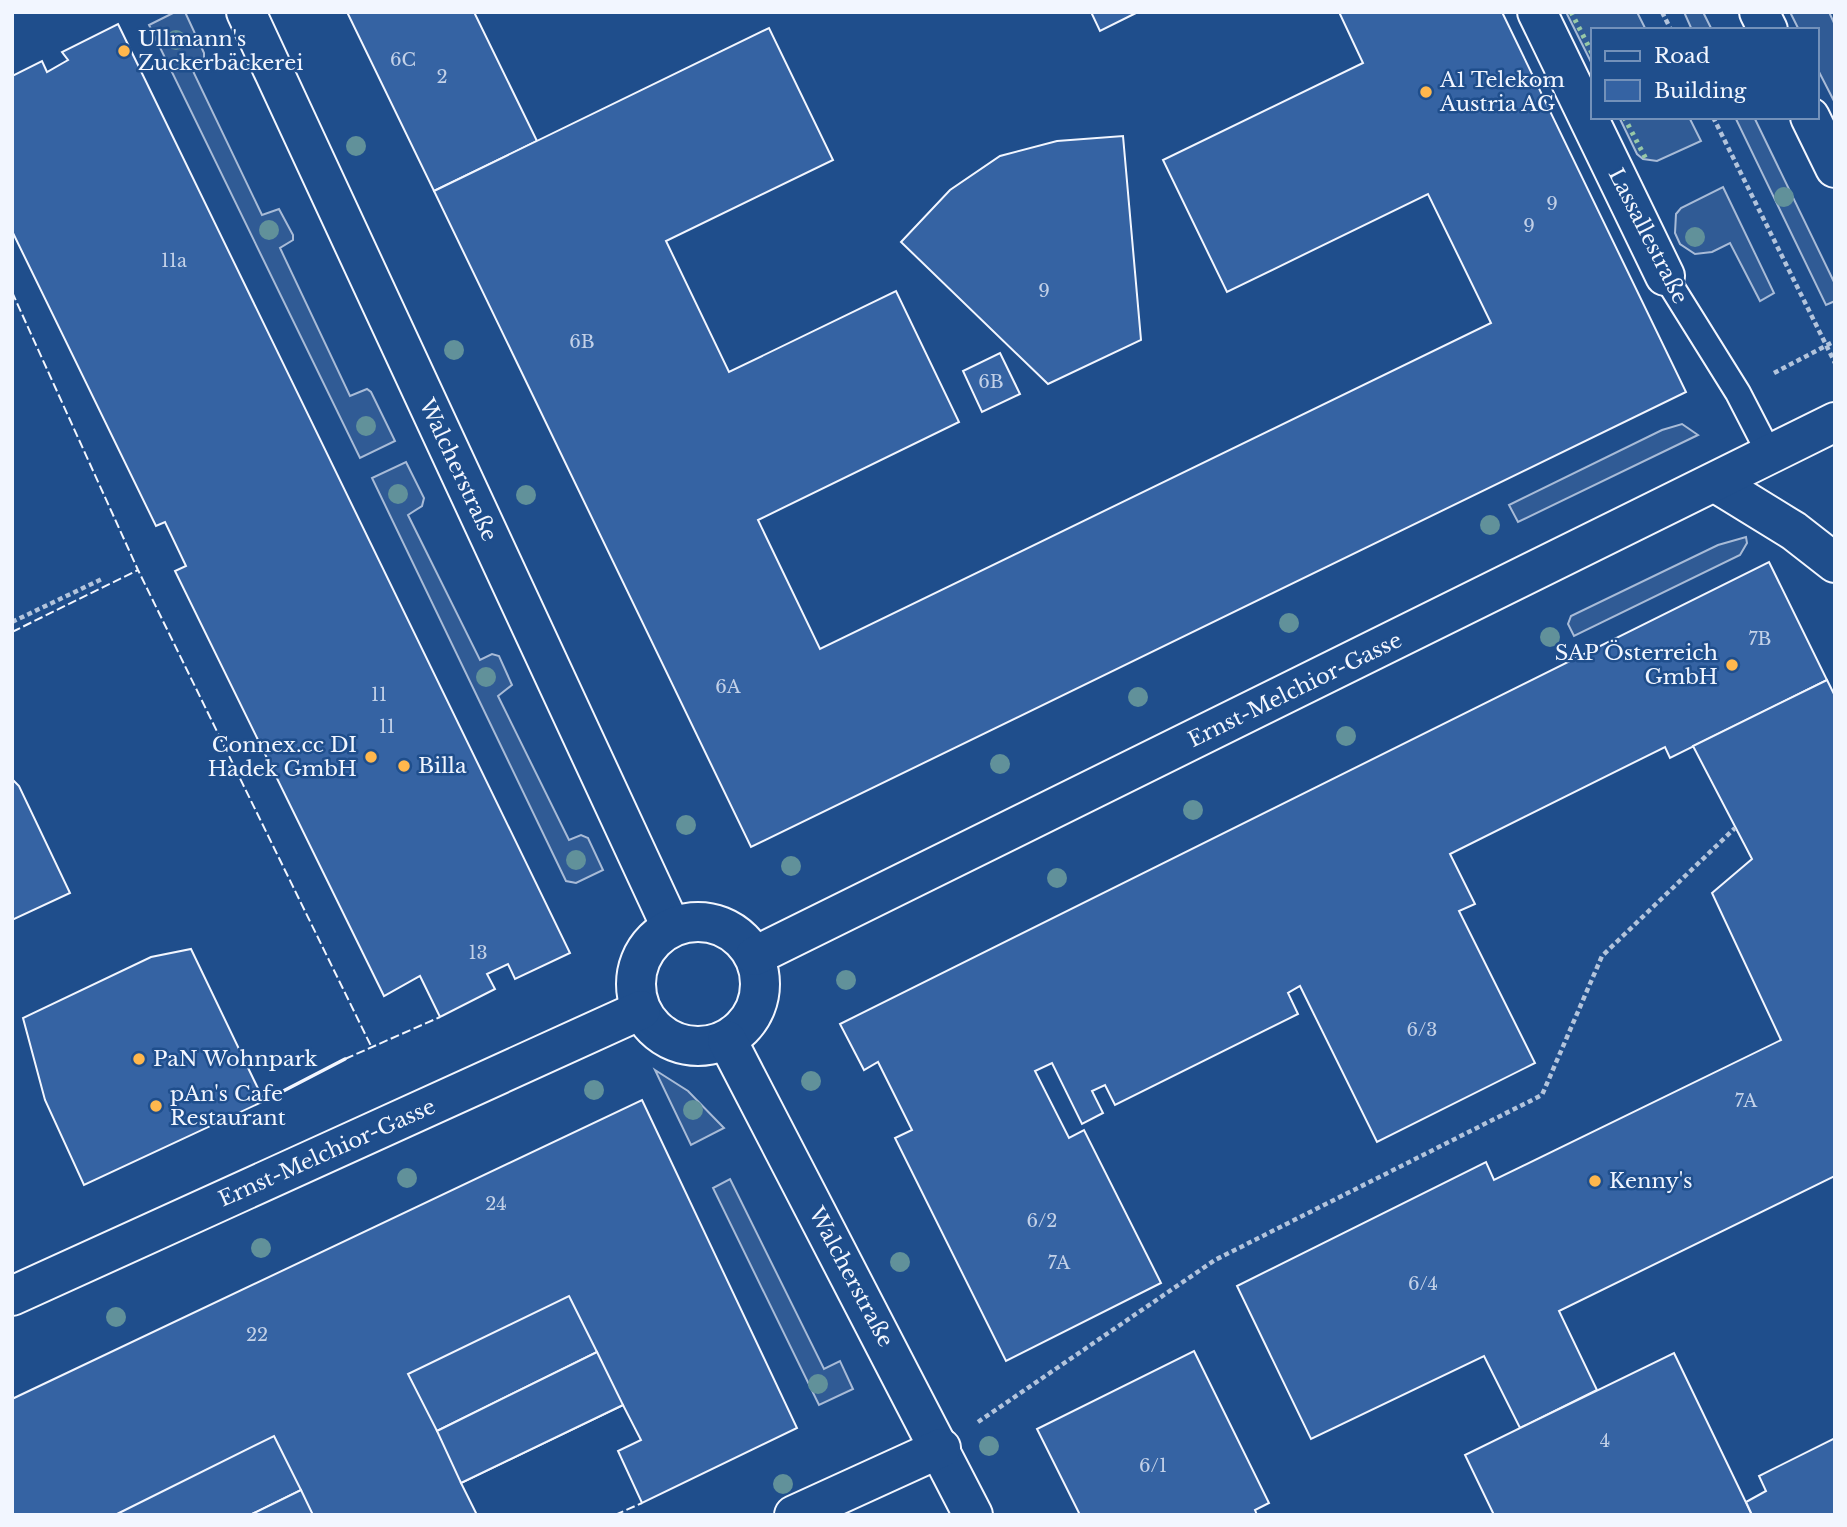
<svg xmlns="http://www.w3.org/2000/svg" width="1847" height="1527" font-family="'Libre Baskerville',serif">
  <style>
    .built { fill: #305b95; stroke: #a8bbd7; stroke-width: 2 }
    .building { fill: #3563a3; stroke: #f2f6ff; stroke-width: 2 }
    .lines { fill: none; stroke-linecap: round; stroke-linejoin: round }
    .lane-casing { stroke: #f2f6ff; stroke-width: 28 }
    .street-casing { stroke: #f2f6ff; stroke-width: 42 }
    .primary-casing { stroke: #f2f6ff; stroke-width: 42 }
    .path { stroke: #b3c4dc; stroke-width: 4.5; stroke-dasharray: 5 3.5; stroke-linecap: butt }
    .lane { stroke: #1f4e8c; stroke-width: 24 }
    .street { stroke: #1f4e8c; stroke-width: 38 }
    .primary { stroke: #1f4e8c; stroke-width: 38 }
    .hedge { stroke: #97c8a6; stroke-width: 5; stroke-dasharray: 3.5 5; stroke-linecap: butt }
    .fence { stroke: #f2f6ff; stroke-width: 2; stroke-dasharray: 9 3.5; stroke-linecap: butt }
    .wall { stroke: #f2f6ff; stroke-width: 3.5 }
    .tree { fill: #61919a }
    .poi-dot { fill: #ffb74d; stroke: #1f4e8c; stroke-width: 2.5 }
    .labels { text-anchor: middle; stroke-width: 5; stroke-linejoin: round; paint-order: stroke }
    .number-label { font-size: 18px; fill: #c3d1e8 }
    .poi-label { font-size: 21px; fill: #f2f6ff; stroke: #1f4e8c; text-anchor: start }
    .street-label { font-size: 21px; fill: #f2f6ff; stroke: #1f4e8c }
  </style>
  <rect width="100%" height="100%" fill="#1f4e8c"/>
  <g class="built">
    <polygon points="175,12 185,12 204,53 204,60 191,67 262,215 279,209 293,235 293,240 280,248 350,396 367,389 371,392 395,441 360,458 149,25"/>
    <polygon points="1566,12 1637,12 1646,30 1593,30 1593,66"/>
    <polygon points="1684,12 1703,12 1712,30 1692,30"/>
    <polygon points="1790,12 1829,12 1835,25 1835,103 1817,68 1817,30 1799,30"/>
    <polygon points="1619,117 1689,117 1701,141 1657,161 1643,159 1637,154"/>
    <polygon points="1735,117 1754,117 1835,284 1835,301 1826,305"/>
    <polygon points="1723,187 1774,293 1760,301 1730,243 1712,252 1695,254 1680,244 1675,233 1676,214 1681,208"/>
    <polygon points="1682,424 1698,435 1518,522 1509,505 1662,430"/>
    <polygon points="406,462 424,498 422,506 408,515 480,660 492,654 499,656 512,685 498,696 569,840 581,835 588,838 603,870 576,883 566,881 372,478"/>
    <polygon points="1746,537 1747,543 1740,555 1574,636 1568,624 1571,616 1718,545"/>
    <polygon points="655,1070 688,1091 724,1128 691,1145"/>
    <polygon points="730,1179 824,1369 840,1361 853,1389 819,1405 713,1188"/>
  </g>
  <g class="building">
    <polygon points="347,12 474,12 537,141 434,191"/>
    <polygon points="1091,12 1138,12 1100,31"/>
    <polygon points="1339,12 1502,12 1686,392 751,847 434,191 769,28 833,160 666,241 729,372 896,291 959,422 758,520 820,649 1491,323 1428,194 1227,292 1163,160 1363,63"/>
    <polygon points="118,24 570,953 515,979 508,964 487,974 495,989 440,1017 420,976 384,996 175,571 186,566 165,522 156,526 12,231 12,76 42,61 47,72 68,60 62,52"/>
    <polygon points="1123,136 1141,340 1048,384 901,242 950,190 1000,156 1057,141"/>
    <polygon points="1000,353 1020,394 982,412 963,371"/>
    <polygon points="1769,562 1827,680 1670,758 1665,747 1450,854 1475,904 1459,911 1535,1063 1377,1142 1300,986 1288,993 1298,1014 1115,1105 1105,1085 1092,1091 1103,1113 1082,1124 1052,1063 1035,1071 1069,1138 1084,1130 1161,1283 1006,1361 895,1138 912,1130 878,1062 864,1070 840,1024"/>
    <polygon points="1827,680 1835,696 1835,1176 1559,1311 1597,1390 1520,1428 1484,1356 1311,1439 1237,1286 1486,1162 1494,1180 1781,1040 1712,893 1752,859 1693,746"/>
    <polygon points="12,779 19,786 70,893 12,920"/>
    <polygon points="191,949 264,1101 84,1185 45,1100 23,1018 151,957"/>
    <polygon points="642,1100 797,1428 642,1503 618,1451 641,1440 623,1405 461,1483 477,1515 12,1515 12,1399"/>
    <polygon points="569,1296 597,1352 437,1431 408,1374"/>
    <polygon points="1194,1351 1269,1503 1255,1510 1257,1515 1080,1515 1037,1429"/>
    <polygon points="597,1352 623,1405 461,1483 437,1431"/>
    <polygon points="1674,1353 1752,1515 1494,1515 1465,1455"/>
    <polygon points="274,1436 301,1490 250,1515 115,1515"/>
    <polygon points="1835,1438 1835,1515 1752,1515 1746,1502 1766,1491 1759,1476"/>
    <polygon points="301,1490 313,1515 250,1515"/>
  </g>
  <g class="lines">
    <g class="lane-casing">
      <polyline id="lane" points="1665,276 1738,393 1770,455"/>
    </g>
    <g class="street-casing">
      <g id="street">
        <polyline points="246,12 671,927"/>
        <polyline points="1537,12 1665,276"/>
        <polyline points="1716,483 1794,531 1835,563"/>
        <circle cx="698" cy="984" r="62"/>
        <polyline points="755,956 1835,422"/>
        <polyline points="727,1040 973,1515"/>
        <polyline points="12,1296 641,1010"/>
        <polyline points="794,1515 941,1448"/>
      </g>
    </g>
    <g class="primary-casing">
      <g id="primary">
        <polyline points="1759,12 1768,30"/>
        <polyline points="1810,117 1835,168"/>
      </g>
    </g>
    <g class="path">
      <polyline points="1662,12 1671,30"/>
      <polyline points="1713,117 1835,363"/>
      <polyline points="1774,373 1835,341"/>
      <polyline points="12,622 104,578"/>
      <polyline points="978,1422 1215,1260 1542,1095 1602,956 1735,828"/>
    </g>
    <use href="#lane" class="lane"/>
    <use href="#street" class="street"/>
    <use href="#primary" class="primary"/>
    <g class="hedge">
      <polyline points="1571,12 1593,55"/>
      <polyline points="1624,117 1646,159"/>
    </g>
    <g class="fence">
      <polyline points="12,292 138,570 372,1048"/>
      <polyline points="12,632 138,570"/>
      <polyline points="345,1059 440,1017"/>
      <polyline points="615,1515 642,1503"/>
    </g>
    <polyline class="wall" points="264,1101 345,1059"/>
  </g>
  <g class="tree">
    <circle cx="176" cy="40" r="10"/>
    <circle cx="356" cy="146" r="10"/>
    <circle cx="1784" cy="197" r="10"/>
    <circle cx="269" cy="230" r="10"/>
    <circle cx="1695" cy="237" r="10"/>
    <circle cx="454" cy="350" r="10"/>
    <circle cx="366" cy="426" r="10"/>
    <circle cx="398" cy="494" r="10"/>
    <circle cx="526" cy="495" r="10"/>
    <circle cx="1490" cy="525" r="10"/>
    <circle cx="1289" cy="623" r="10"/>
    <circle cx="1550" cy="637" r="10"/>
    <circle cx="486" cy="677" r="10"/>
    <circle cx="1138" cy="697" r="10"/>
    <circle cx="1346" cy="736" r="10"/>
    <circle cx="1000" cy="764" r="10"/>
    <circle cx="1193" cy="810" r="10"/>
    <circle cx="686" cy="825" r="10"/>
    <circle cx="576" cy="860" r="10"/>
    <circle cx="791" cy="866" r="10"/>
    <circle cx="1057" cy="878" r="10"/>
    <circle cx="846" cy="980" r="10"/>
    <circle cx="811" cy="1081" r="10"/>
    <circle cx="594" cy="1090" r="10"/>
    <circle cx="693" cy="1110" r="10"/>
    <circle cx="407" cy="1178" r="10"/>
    <circle cx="261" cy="1248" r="10"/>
    <circle cx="900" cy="1262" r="10"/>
    <circle cx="116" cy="1317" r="10"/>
    <circle cx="818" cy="1384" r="10"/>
    <circle cx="989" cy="1446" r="10"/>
    <circle cx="783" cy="1484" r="10"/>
  </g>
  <g class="poi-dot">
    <circle cx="124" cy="51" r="7"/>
    <circle cx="1426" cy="92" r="7"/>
    <circle cx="1732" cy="665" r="7"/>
    <circle cx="371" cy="757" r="7"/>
    <circle cx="404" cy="766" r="7"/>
    <circle cx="139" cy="1059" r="7"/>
    <circle cx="156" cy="1106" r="7"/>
    <circle cx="1595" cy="1181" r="7"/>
  </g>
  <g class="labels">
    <g class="number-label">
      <text x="403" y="66">6C</text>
      <text x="442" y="83">2</text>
      <text x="1552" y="210">9</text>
      <text x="1529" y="232">9</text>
      <text x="174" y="267">11a</text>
      <text x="1044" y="297">9</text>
      <text x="582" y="348">6B</text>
      <text x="991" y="388">6B</text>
      <text x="1760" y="645">7B</text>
      <text x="728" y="693">6A</text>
      <text x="379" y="701">11</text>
      <text x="387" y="733">11</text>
      <text x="478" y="959">13</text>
      <text x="1422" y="1036">6/3</text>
      <text x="1746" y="1107">7A</text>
      <text x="496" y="1210">24</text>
      <text x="1042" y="1227">6/2</text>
      <text x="1059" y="1269">7A</text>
      <text x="1423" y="1290">6/4</text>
      <text x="257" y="1341">22</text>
      <text x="1605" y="1447">4</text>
      <text x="1153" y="1472">6/1</text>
    </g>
    <g class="poi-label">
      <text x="138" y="46">Ullmann's<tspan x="138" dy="24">Zuckerbäckerei</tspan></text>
      <text x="1440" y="87">A1 Telekom<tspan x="1440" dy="24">Austria AG</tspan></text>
      <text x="1718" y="660" text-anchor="end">SAP Österreich<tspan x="1718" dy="24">GmbH</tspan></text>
      <text x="357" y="752" text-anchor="end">Connex.cc DI<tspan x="357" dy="24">Hadek GmbH</tspan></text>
      <text x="418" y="773">Billa</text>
      <text x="153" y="1066">PaN Wohnpark</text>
      <text x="170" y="1101">pAn's Cafe<tspan x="170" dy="24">Restaurant</tspan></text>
      <text x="1609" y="1188">Kenny's</text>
    </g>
    <g class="street-label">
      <text transform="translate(1648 236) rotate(63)" y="7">Lassallestraße</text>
      <text transform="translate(458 470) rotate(65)" y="7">Walcherstraße</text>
      <text transform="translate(1295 690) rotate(-26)" y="7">Ernst-Melchior-Gasse</text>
      <text transform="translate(327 1153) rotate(-24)" y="7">Ernst-Melchior-Gasse</text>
      <text transform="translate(851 1277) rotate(62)" y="7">Walcherstraße</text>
    </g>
  </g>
  <rect width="1847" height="1527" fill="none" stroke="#f2f6ff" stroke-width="28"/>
  <rect x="1591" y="28" width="228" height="91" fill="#1f4e8c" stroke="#7391ba" stroke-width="2"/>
  <rect x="1605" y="51" width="35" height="10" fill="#1f4e8c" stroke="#7391ba" stroke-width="2"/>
  <text x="1654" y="63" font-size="21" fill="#f2f6ff">Road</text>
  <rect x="1605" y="80" width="35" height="21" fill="#3563a3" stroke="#7391ba" stroke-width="2"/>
  <text x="1654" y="98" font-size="21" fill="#f2f6ff">Building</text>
</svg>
